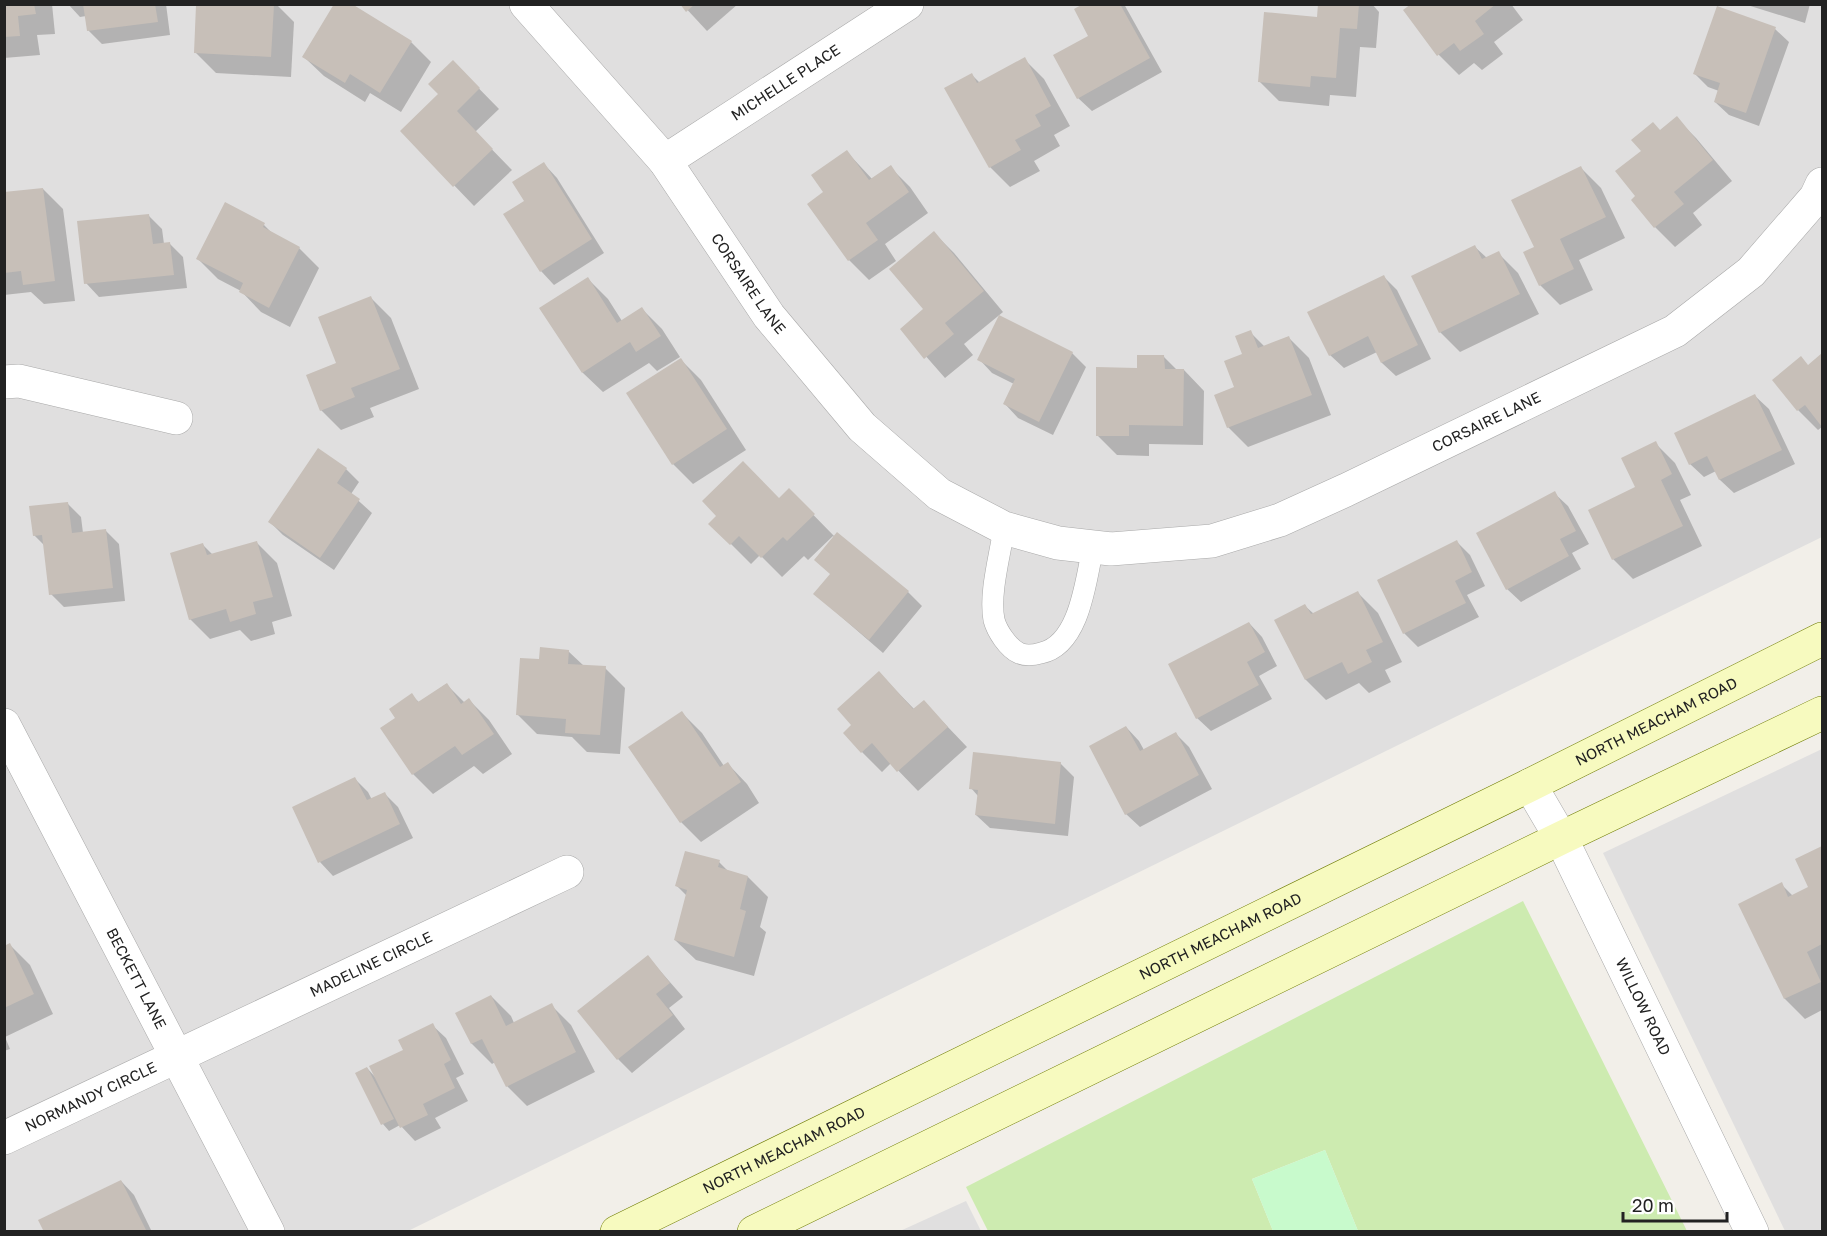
<svg xmlns="http://www.w3.org/2000/svg" width="1827" height="1236" font-family="'Golos Text',sans-serif">
  <style>
    .residential { fill: #e0dfdf }
    .grass { fill: #cdebb0 }
    .park { fill: #c8facc }
    .shadow { fill: #0003 }
    .building { fill: #c7bfb8 }
    .lines { fill: none; stroke-linecap: round; stroke-linejoin: round }
    .lane-casing { stroke: #a9a9a9; stroke-width: 22 }
    .street-casing { stroke: #a9a9a9; stroke-width: 34 }
    .secondary-casing { stroke: #707d05; stroke-width: 34 }
    .lane { stroke: #fff; stroke-width: 21 }
    .street { stroke: #fff; stroke-width: 33 }
    .secondary { stroke: #f7fabf; stroke-width: 33 }
    .labels { text-anchor: middle; stroke-width: 4.5; stroke-linejoin: round; paint-order: stroke }
    .street-label { font-size: 15px; fill: #222; stroke: #fff }
  </style>
  <rect width="100%" height="100%" fill="#f2efe9"/>
  <g class="residential">
    <polygon points="5,5 1822,5 1822,537 408,1231 5,1232"/>
    <polygon points="1822,749 1822,1231 1785,1231 1603,853"/>
    <polygon points="966,1201 981,1231 900,1231"/>
  </g>
  <polygon class="grass" points="1523,901 1687,1231 1358,1231 1325,1150 1252,1179 1273,1231 988,1231 966,1187"/>
  <polygon class="park" points="1325,1150 1358,1231 1273,1231 1252,1179"/>
  <g class="shadow">
    <polygon points="4,4 52,4 55,34 37,35 40,55 4,58"/>
    <polygon points="68,4 166,4 170,35 102,44 88,30 86,16 80,17"/>
    <polygon points="198,4 276,4 294,22 291,77 216,73 196,53"/>
    <polygon points="349,4 411,42 431,62 401,112 370,93 365,102 324,76 304,57"/>
    <polygon points="682,4 738,4 707,31"/>
    <polygon points="1086,4 1124,4 1162,72 1092,111 1078,98 1090,36"/>
    <polygon points="1320,4 1372,4 1379,12 1376,48 1360,47 1356,97 1330,95 1329,106 1279,101 1259,81 1318,18"/>
    <polygon points="1413,4 1511,4 1523,20 1494,42 1503,54 1482,70 1474,63 1459,75 1439,55 1405,10"/>
    <polygon points="1744,4 1810,4 1805,23"/>
    <polygon points="1775,29 1789,42 1759,126 1729,115 1715,102 1719,91 1708,87 1694,73"/>
    <polygon points="1024,59 1044,79 1070,126 1054,135 1060,146 1034,161 1040,171 1010,187 990,167 971,74 980,83"/>
    <polygon points="453,62 499,109 475,132 512,170 474,206 402,131 440,94"/>
    <polygon points="1676,118 1696,138 1732,181 1693,213 1702,225 1675,247 1655,227 1633,200 1637,197 1643,151 1660,131"/>
    <polygon points="847,152 873,180 890,167 910,187 928,213 885,244 896,261 869,280 849,260 826,193"/>
    <polygon points="544,164 557,178 604,253 554,285 541,271 526,202"/>
    <polygon points="1581,168 1601,188 1625,238 1579,260 1593,290 1560,305 1540,285 1536,248"/>
    <polygon points="43,189 63,209 75,301 44,304 31,292 4,295 4,205"/>
    <polygon points="225,204 264,225 274,235 299,248 319,268 290,327 261,312 241,291 218,279 198,259"/>
    <polygon points="148,215 162,229 164,244 170,244 183,257 187,288 99,297 86,283"/>
    <polygon points="934,233 954,253 1003,312 964,344 973,355 945,378 902,329 925,309"/>
    <polygon points="1475,247 1487,258 1498,253 1518,273 1539,314 1460,352 1440,332"/>
    <polygon points="1384,277 1397,290 1431,359 1396,376 1382,363 1377,352 1344,368 1330,355"/>
    <polygon points="588,279 608,299 622,321 642,309 662,329 680,357 657,371 649,363 603,392 583,373 542,308"/>
    <polygon points="371,298 391,318 419,389 370,408 374,417 341,430 321,410 338,363"/>
    <polygon points="999,317 1072,353 1086,367 1053,435 1018,418 1005,404 1014,384 992,373 979,359"/>
    <polygon points="1250,332 1265,347 1289,338 1309,358 1331,415 1248,447 1228,427 1236,388"/>
    <polygon points="1822,355 1822,427 1818,430 1798,410 1774,380 1809,366"/>
    <polygon points="1164,357 1177,370 1184,370 1204,391 1203,445 1149,444 1149,456 1117,455 1097,435 1138,369"/>
    <polygon points="681,360 701,380 746,450 693,484 673,464"/>
    <polygon points="1755,396 1769,409 1795,464 1734,493 1720,480 1716,471 1704,477 1690,464"/>
    <polygon points="1655,443 1675,463 1691,495 1680,500 1702,546 1633,579 1613,559 1637,488"/>
    <polygon points="346,469 359,482 351,494 372,513 334,570 283,535 270,522"/>
    <polygon points="789,490 835,537 837,534 908,592 922,606 883,653 815,594 831,575 834,537 833,536 808,560 804,556 782,577 760,555 751,564 711,524 779,500"/>
    <polygon points="1554,493 1568,506 1589,544 1572,553 1581,569 1521,602 1507,589"/>
    <polygon points="67,503 81,517 83,533 105,530 119,544 125,601 64,607 51,594 45,546 34,535"/>
    <polygon points="1457,542 1470,555 1485,586 1467,595 1479,617 1418,647 1404,633 1378,580"/>
    <polygon points="257,543 277,563 292,616 272,622 275,634 251,641 240,630 210,639 190,619 203,545 213,555"/>
    <polygon points="1358,593 1378,613 1402,662 1385,670 1391,682 1369,693 1359,683 1326,700 1306,680 1276,620 1305,606 1314,614"/>
    <polygon points="1249,623 1262,637 1277,666 1259,676 1272,699 1211,731 1197,718"/>
    <polygon points="568,651 584,666 605,668 625,688 620,754 587,752 572,737 537,734 517,714 541,661"/>
    <polygon points="879,673 915,710 924,702 967,747 918,791 891,763 882,772 862,752 854,726"/>
    <polygon points="446,684 465,703 469,700 489,720 512,754 483,774 474,766 433,794 413,774 411,695 420,703"/>
    <polygon points="682,713 702,733 724,766 728,764 747,784 759,803 701,842 681,822"/>
    <polygon points="1126,727 1139,741 1144,750 1176,734 1189,747 1212,789 1140,827 1126,814"/>
    <polygon points="1060,763 1074,777 1068,836 990,828 976,815 978,796 971,788"/>
    <polygon points="355,779 368,792 372,800 385,794 398,807 413,838 333,876 320,862 294,808"/>
    <polygon points="1822,847 1822,1010 1805,1019 1785,999 1740,905 1781,884 1793,896 1810,887 1797,860"/>
    <polygon points="719,862 729,872 748,877 768,897 760,927 766,932 754,976 696,960 675,940 687,896 677,886"/>
    <polygon points="10,945 30,965 53,1014 5,1037 10,1049 4,1051 4,947"/>
    <polygon points="648,957 683,997 669,1008 685,1029 632,1073 618,1059 580,1011"/>
    <polygon points="491,996 511,1016 514,1023 551,1005 571,1025 595,1072 527,1106 507,1086 495,1062 492,1064 472,1044 457,1013"/>
    <polygon points="432,1025 446,1038 464,1074 456,1078 468,1101 435,1118 441,1128 415,1141 400,1125 389,1131 383,1124 357,1074 367,1068 376,1078"/>
    <polygon points="121,1181 134,1195 152,1232 45,1232"/>
  </g>
  <g class="building">
    <polygon points="4,4 34,4 36,14 18,16 20,36 4,37"/>
    <polygon points="83,4 155,4 158,22 87,31"/>
    <polygon points="334,4 352,4 412,41 380,93 350,74 345,83 302,57"/>
    <polygon points="680,4 695,4 686,12"/>
    <polygon points="1083,4 1120,4 1150,58 1077,99 1053,55 1088,36 1074,9"/>
    <polygon points="1318,4 1359,4 1357,29 1340,28 1336,78 1311,76 1310,87 1258,82 1264,12 1317,17"/>
    <polygon points="1411,4 1496,4 1475,21 1484,34 1460,51 1454,43 1437,56 1403,10"/>
    <polygon points="196,5 274,5 271,57 194,53"/>
    <polygon points="1717,6 1776,27 1746,113 1714,102 1720,83 1693,74"/>
    <polygon points="1025,57 1051,106 1035,115 1041,126 1015,140 1021,150 989,168 944,88 972,73 977,83"/>
    <polygon points="453,60 480,88 457,111 493,149 453,187 400,131 438,94 428,84"/>
    <polygon points="1677,116 1713,160 1674,192 1684,204 1654,228 1631,200 1635,196 1615,171 1641,151 1631,140 1653,122 1660,130"/>
    <polygon points="847,150 869,180 891,165 909,192 866,223 878,240 848,261 807,204 823,192 811,175"/>
    <polygon points="544,162 592,239 540,272 503,214 524,201 512,182"/>
    <polygon points="1581,166 1606,217 1560,239 1574,269 1539,286 1523,252 1534,247 1511,200"/>
    <polygon points="43,188 55,281 23,285 21,271 4,273 4,192"/>
    <polygon points="225,202 265,223 263,227 300,247 269,308 239,292 243,283 196,259"/>
    <polygon points="149,214 153,244 170,242 174,275 84,284 77,221"/>
    <polygon points="934,231 984,291 945,323 954,334 924,359 900,329 923,309 889,269"/>
    <polygon points="1475,245 1482,259 1499,251 1520,294 1439,333 1411,276"/>
    <polygon points="1384,275 1418,345 1381,363 1368,336 1329,356 1307,312"/>
    <polygon points="588,277 617,323 642,307 661,336 636,352 630,342 582,373 539,308"/>
    <polygon points="371,296 400,369 351,388 355,397 320,411 306,375 336,363 318,317"/>
    <polygon points="999,315 1073,352 1039,422 1003,404 1015,379 977,360"/>
    <polygon points="1251,330 1258,348 1289,336 1312,395 1227,428 1214,395 1234,387 1224,361 1242,354 1235,336"/>
    <polygon points="1822,353 1822,427 1805,405 1797,411 1772,380 1801,356 1808,365"/>
    <polygon points="1137,355 1164,355 1165,369 1184,369 1183,426 1129,425 1129,436 1096,436 1096,367 1137,368"/>
    <polygon points="681,358 727,429 672,465 626,393"/>
    <polygon points="1755,394 1782,450 1719,480 1707,456 1689,465 1674,433"/>
    <polygon points="1656,441 1672,474 1661,480 1683,526 1612,560 1588,510 1635,487 1621,458"/>
    <polygon points="318,448 347,468 337,483 360,499 320,558 268,522"/>
    <polygon points="743,461 779,498 789,488 815,514 787,541 783,537 761,558 739,536 730,545 708,524 716,516 702,501"/>
    <polygon points="1555,491 1576,531 1560,539 1569,556 1506,590 1476,533"/>
    <polygon points="68,502 72,533 106,529 113,588 49,595 42,535 33,536 29,506"/>
    <polygon points="837,532 909,591 869,640 813,594 830,574 814,560"/>
    <polygon points="1457,540 1472,572 1455,581 1466,603 1403,634 1377,580"/>
    <polygon points="257,541 273,597 253,602 256,614 230,622 226,609 189,620 170,553 203,543 207,555"/>
    <polygon points="1358,591 1383,642 1366,650 1372,662 1348,674 1342,662 1305,680 1274,620 1305,604 1311,614"/>
    <polygon points="1249,622 1265,652 1247,662 1259,685 1196,719 1168,664"/>
    <polygon points="540,647 569,650 568,664 606,666 600,735 565,733 566,719 516,715 520,658 539,659"/>
    <polygon points="879,671 913,709 924,700 948,727 897,772 872,743 861,753 843,733 851,725 837,709"/>
    <polygon points="447,683 461,704 469,698 494,734 462,755 455,746 412,775 380,728 395,718 389,709 412,693 418,702"/>
    <polygon points="682,711 720,767 728,762 741,782 680,823 628,747"/>
    <polygon points="1126,726 1140,751 1176,732 1199,775 1125,815 1089,746"/>
    <polygon points="973,752 1061,762 1055,824 975,815 978,790 969,789"/>
    <polygon points="355,777 367,800 385,792 400,824 318,863 292,807"/>
    <polygon points="1822,846 1822,944 1807,952 1821,982 1784,999 1738,904 1782,882 1788,897 1808,887 1795,859"/>
    <polygon points="685,851 720,860 718,867 748,876 740,909 746,911 734,957 674,940 687,890 675,886"/>
    <polygon points="10,943 34,994 4,1008 4,946"/>
    <polygon points="648,955 670,983 656,994 673,1015 617,1060 577,1011"/>
    <polygon points="491,995 506,1026 552,1003 576,1052 506,1087 482,1039 471,1044 455,1013"/>
    <polygon points="433,1023 451,1060 444,1064 455,1088 423,1104 428,1115 400,1128 369,1066 403,1050 398,1040"/>
    <polygon points="367,1067 394,1119 381,1125 355,1073"/>
    <polygon points="121,1180 147,1232 44,1232 38,1220"/>
  </g>
  <g class="lines">
    <g class="lane-casing">
      <path id="lane" d="M1004,528C1000,556 989,593 994,620C997,631 1008,648 1019,653C1026,656 1034,655 1041,653C1080,645 1086,579 1093,547"/>
    </g>
    <g class="street-casing">
      <g id="street">
        <path id="s1" d="M526,4L665,161L769,316L862,427L939,494L1004,528L1058,543L1111,549L1212,541L1280,520L1346,490L1675,331L1751,272L1816,197L1822,184"/>
        <path id="s2" d="M665,161L907,4"/>
        <polyline points="4,382 19,381 176,418"/>
        <path id="s3" d="M4,725L268,1232"/>
        <path id="s4" d="M1530,785L1561,838L1752,1232"/>
        <path id="s5" d="M4,1138L567,872"/>
      </g>
    </g>
    <g class="secondary-casing">
      <g id="secondary">
        <path id="s6" d="M617,1232L1530,785L1822,639"/>
        <polyline points="754,1232 1561,838 1822,713"/>
      </g>
    </g>
    <use href="#lane" class="lane"/>
    <use href="#street" class="street"/>
    <use href="#secondary" class="secondary"/>
  </g>
  <g class="labels">
    <g class="street-label">
      <text dy="5" stroke="none"><textPath href="#s2" startOffset="144">MICHELLE PLACE</textPath></text>
      <text dy="5" stroke="none"><textPath href="#s1" startOffset="358">CORSAIRE LANE</textPath></text>
      <text dy="5" stroke="none"><textPath href="#s1" startOffset="1227">CORSAIRE LANE</textPath></text>
      <text dy="5" stroke="none"><textPath href="#s6" startOffset="1158">NORTH MEACHAM ROAD</textPath></text>
      <text dy="5" stroke="none"><textPath href="#s6" startOffset="672">NORTH MEACHAM ROAD</textPath></text>
      <text dy="5" stroke="none"><textPath href="#s5" startOffset="406">MADELINE CIRCLE</textPath></text>
      <text dy="5" stroke="none"><textPath href="#s3" startOffset="286">BECKETT LANE</textPath></text>
      <text dy="5" stroke="none"><textPath href="#s4" startOffset="249">WILLOW ROAD</textPath></text>
      <text dy="5" stroke="none"><textPath href="#s5" startOffset="96">NORMANDY CIRCLE</textPath></text>
      <text dy="5" stroke="none"><textPath href="#s6" startOffset="186">NORTH MEACHAM ROAD</textPath></text>
    </g>
  </g>
  <rect width="1827" height="1236" fill="none" stroke="#222222" stroke-width="12"/>
  <path d="M1623 1212v9h104v-9" fill="none" stroke="#222222" stroke-width="3"/>
  <text x="1632" y="1212" font-size="18" fill="#222222" stroke="#ffffff" stroke-width="4.5" paint-order="stroke">20 m</text>
</svg>
